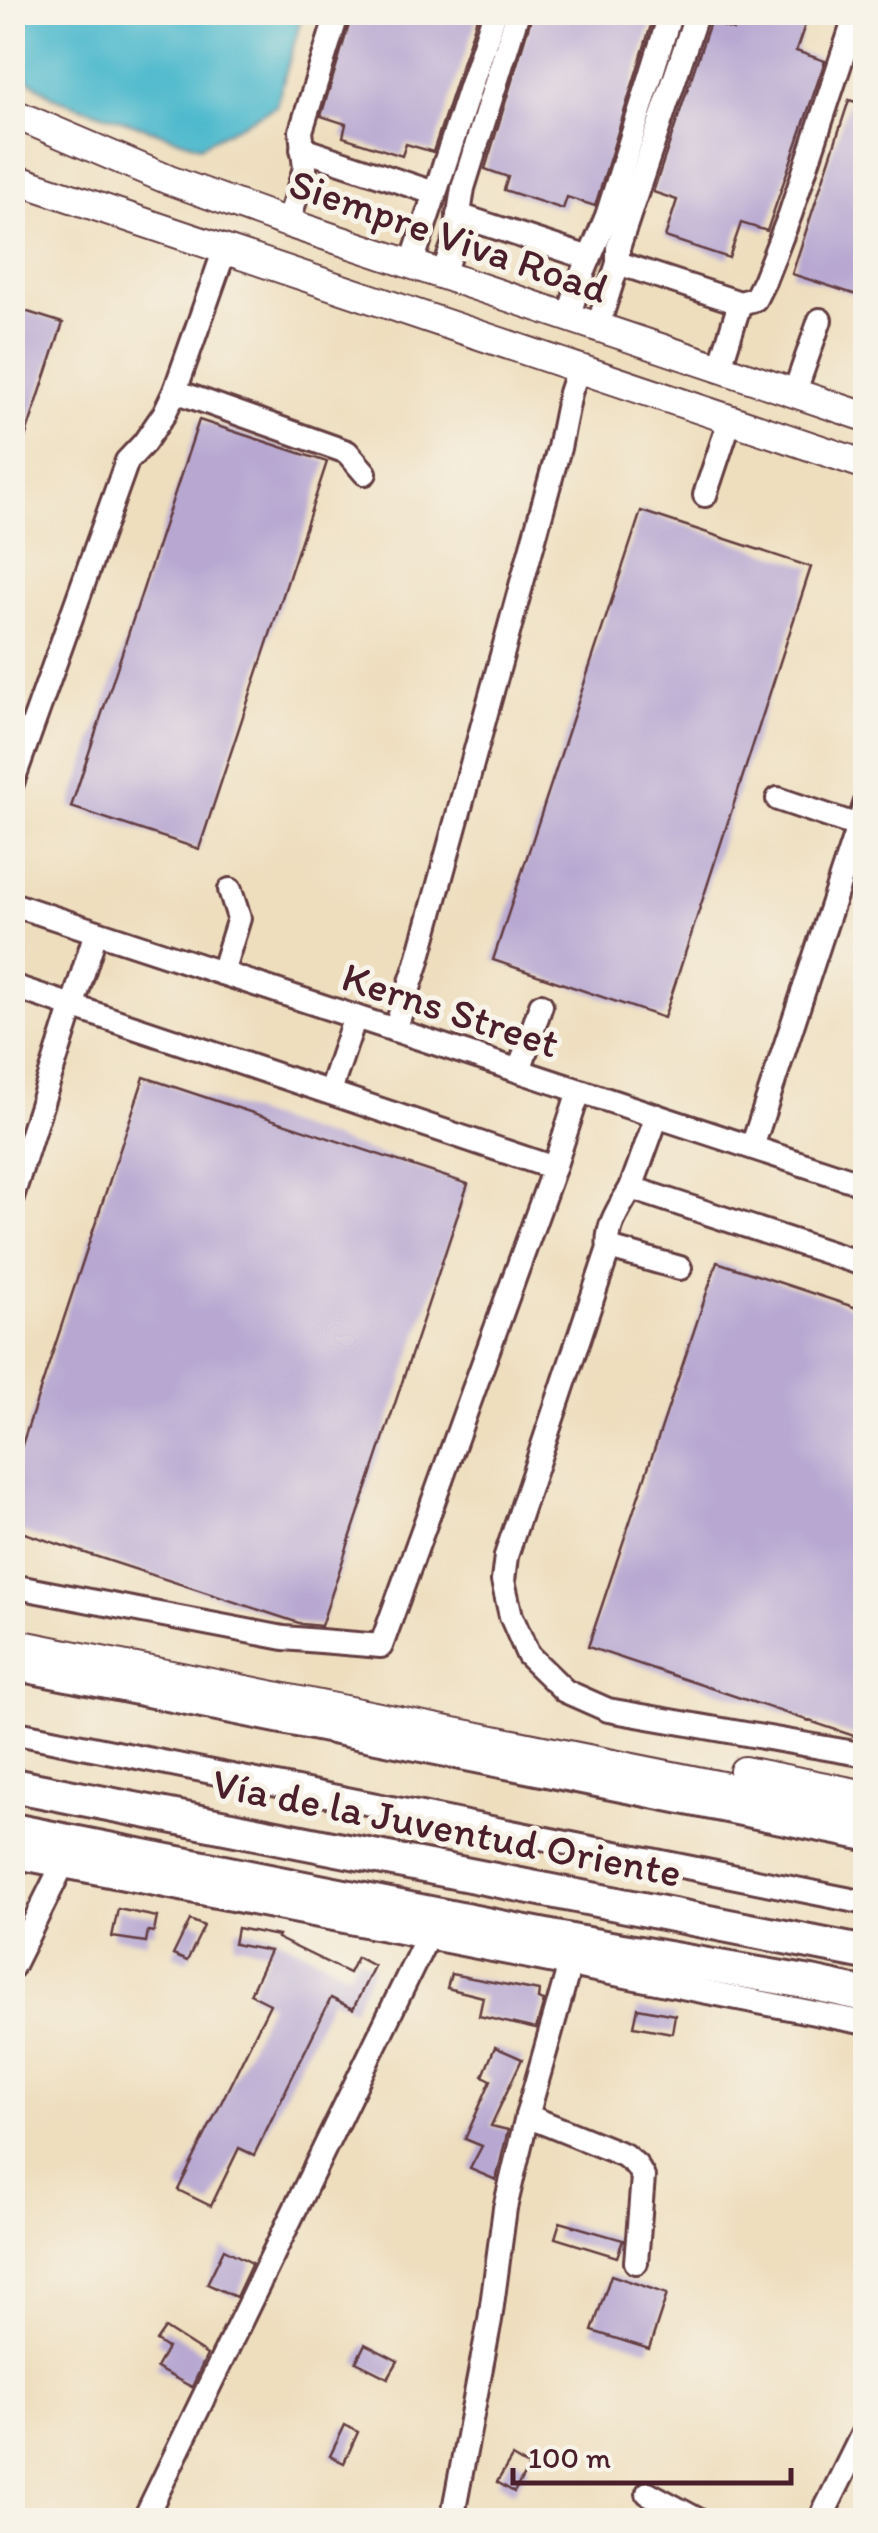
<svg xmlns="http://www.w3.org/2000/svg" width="878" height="2533" font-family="Itim,sans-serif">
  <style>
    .water { fill: #50bacd; stroke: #4d6c7c; stroke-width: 2.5 }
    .building { fill: #b7a7d1 }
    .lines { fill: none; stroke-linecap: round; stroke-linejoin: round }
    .minor-casing { stroke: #633c41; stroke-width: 28 }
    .major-casing { stroke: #633c41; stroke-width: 32 }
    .highway-casing { stroke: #633c41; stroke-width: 38 }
    .minor { stroke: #fff; stroke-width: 22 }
    .major { stroke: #fff; stroke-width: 28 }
    .highway { stroke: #fff; stroke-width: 32 }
    .labels { text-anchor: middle; stroke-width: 10; stroke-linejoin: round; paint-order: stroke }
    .street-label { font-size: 42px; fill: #4a1f2b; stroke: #f7f3e8 }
  </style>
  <rect width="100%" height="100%" fill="#f7f3e8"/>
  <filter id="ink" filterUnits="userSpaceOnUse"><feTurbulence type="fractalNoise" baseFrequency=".01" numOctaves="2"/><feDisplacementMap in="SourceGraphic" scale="20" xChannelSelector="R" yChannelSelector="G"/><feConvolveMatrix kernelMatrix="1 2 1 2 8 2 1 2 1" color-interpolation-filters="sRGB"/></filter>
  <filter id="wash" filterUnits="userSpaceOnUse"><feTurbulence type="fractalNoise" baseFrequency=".0048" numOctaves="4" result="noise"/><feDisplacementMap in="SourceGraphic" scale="40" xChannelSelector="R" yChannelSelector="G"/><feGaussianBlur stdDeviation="2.25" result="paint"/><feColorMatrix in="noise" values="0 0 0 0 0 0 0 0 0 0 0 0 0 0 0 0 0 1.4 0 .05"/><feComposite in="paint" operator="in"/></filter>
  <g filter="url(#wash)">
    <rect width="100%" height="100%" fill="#eedebe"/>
    <polygon class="water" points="12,13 13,12 303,13 276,106 200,146 57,99 13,69"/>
    <g id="blocks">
      <g class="building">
        <polygon points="353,12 479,12 433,152 406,144 402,156 343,137 346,124 321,116"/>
        <polygon points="533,12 655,12 595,206 567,197 563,209 504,190 508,177 485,169"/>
        <polygon points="739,12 799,12 808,16 796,51 825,61 767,231 741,223 729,258 665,237 677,200 653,192 710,22 733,30"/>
        <polygon points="849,100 866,105 866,298 792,274"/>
        <polygon points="12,307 63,323 15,468 12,468"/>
        <polygon points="199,420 327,462 199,849 71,807"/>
        <polygon points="641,511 811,567 664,1018 493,960"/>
        <polygon points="144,1077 468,1184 321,1626 302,1624 12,1529 12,1475"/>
        <polygon points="717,1262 866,1311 866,1740 588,1647"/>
        <polygon points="118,1909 157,1917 154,1932 148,1931 146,1942 112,1937"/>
        <polygon points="190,1920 204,1926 187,1961 173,1955"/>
        <polygon points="237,1928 278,1936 277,1938 349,1973 357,1957 374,1966 353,2009 331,1998 254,2155 239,2148 211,2206 178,2190 270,2004 250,1994 270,1951 234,1944"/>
        <polygon points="451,1974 539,1991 538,1999 544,2001 536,2029 479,2016 483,1997 447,1988"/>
        <polygon points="638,2008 675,2015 672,2033 634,2026"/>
        <polygon points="495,2047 522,2059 491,2126 508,2130 496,2180 470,2169 482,2146 465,2139 491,2080 483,2076"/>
        <polygon points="560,2222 623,2240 617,2257 555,2238"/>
        <polygon points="224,2249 252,2263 236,2297 207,2284"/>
        <polygon points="611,2275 667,2294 649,2349 592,2331"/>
        <polygon points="165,2328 207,2355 192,2387 156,2368 167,2348 156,2341"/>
        <polygon points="365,2344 398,2361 388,2378 356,2362"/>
        <polygon points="345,2425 358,2432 344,2463 330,2456"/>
        <polygon points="512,2457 529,2467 514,2492 497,2482"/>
      </g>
    </g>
  </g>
  <g filter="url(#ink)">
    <use href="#blocks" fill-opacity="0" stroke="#633c41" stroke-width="2.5"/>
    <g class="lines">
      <g class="minor-casing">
        <g id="minor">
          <polyline points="697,12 618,248 618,263 740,303 755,299 764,281 790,215 851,30 853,12"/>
          <polyline points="302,149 434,193"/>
          <polyline points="458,215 589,258"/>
          <polyline points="288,223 305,168 301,131 338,12"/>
          <polyline points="411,266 495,12"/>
          <polyline points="442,276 455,240 463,188 518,12"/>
          <polyline points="568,318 579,283 607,216 671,12"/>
          <polyline points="597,329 618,263"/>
          <polyline points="719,370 740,303"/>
          <polyline points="175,391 347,452 365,473"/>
          <polyline points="794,394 820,320"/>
          <polyline points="705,495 730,420"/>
          <polyline points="12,783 127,461 144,443 164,414 175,391 225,249"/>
          <polyline points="778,799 858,826"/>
          <polyline points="12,904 866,1185"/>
          <polyline points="222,973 239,918 230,890"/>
          <polyline points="12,986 554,1168 579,1091"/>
          <polyline points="395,1030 417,964 559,448 570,393 578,369"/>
          <polyline points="519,1071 541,1005"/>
          <polyline points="330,1091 355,1017"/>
          <polyline points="657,1116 631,1188 866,1265"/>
          <polyline points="752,1147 866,802"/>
          <path d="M631,1188C621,1205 605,1227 609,1248L506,1556L503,1581L511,1616L528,1655L565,1691L608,1710L866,1755"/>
          <polyline points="12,1197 96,932"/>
          <polyline points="609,1248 680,1268"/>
          <polyline points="12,1586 284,1638 381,1646 554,1168"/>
          <polyline points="12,1668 866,1839"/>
          <polyline points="12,1732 866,1903"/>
          <polyline points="12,1856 866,2023"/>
          <polyline points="12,1967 68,1854"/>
          <polyline points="527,2116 624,2155 636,2165 643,2177 636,2262"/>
          <polyline points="648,2493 698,2520"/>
          <polyline points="144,2520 432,1927"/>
          <polyline points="452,2520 490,2320 505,2208 527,2116 573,1953"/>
          <polyline points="820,2520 866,2427"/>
        </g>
      </g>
      <g class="major-casing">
        <g id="major">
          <polyline points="12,113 169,180 288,223 866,417"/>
          <polyline points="12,178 866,465"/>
          <polyline points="12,1643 866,1815"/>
          <polyline points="744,1771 866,1795"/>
        </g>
      </g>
      <g class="highway-casing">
        <g id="highway">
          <polyline points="12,1785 866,1953"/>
          <polyline points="12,1830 576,1942 811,1983 866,1995"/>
        </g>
      </g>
      <use href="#minor" class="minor"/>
      <use href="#major" class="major"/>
      <use href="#highway" class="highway"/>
    </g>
  </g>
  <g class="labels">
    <g class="street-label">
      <text transform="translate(449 235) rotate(19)" y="15">Siempre Viva Road</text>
      <text transform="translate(451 1009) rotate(18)" y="15">Kerns Street</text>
      <text transform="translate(447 1827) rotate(11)" y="15">Vía de la Juventud Oriente</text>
    </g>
  </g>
  <rect width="878" height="2533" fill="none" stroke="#f7f3e8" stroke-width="50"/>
  <path d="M513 2468v15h278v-15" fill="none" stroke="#4a1f2b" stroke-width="5"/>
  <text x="528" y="2468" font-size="30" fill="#4a1f2b" stroke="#f7f3e8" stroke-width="8" paint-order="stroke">100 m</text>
</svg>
